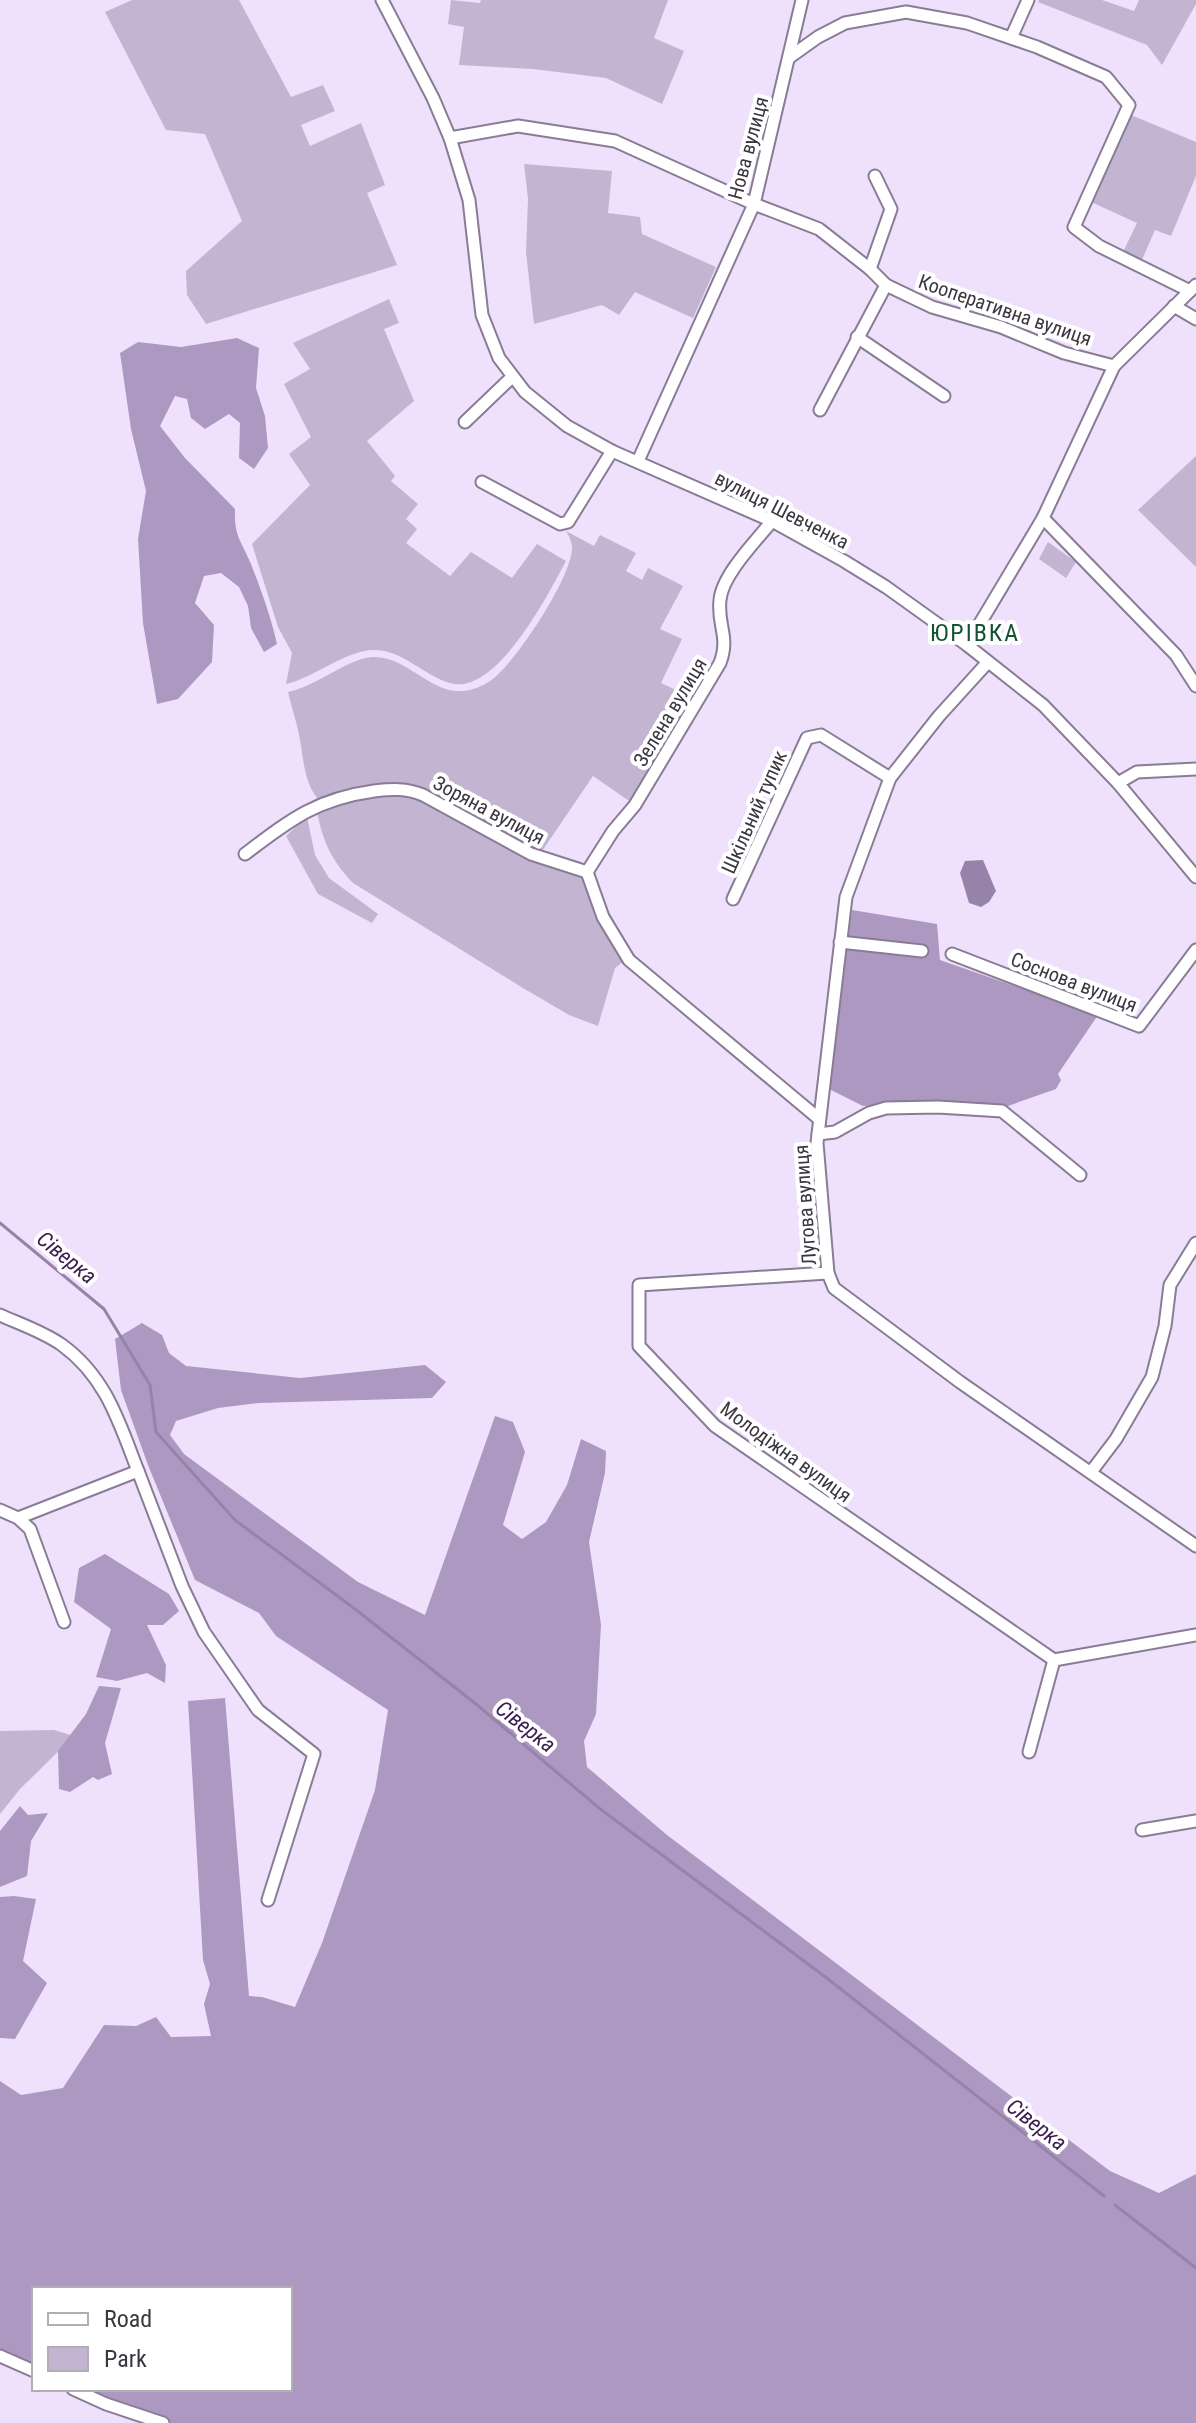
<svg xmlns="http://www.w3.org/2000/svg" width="1196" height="2423" font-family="'Roboto Condensed',sans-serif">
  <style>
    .green { fill: #c3b4d1 }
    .forest { fill: #ad98c1 }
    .water { fill: #9782aa }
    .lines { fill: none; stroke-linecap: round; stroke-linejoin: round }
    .stream { stroke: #9782aa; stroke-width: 3 }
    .minor-casing { stroke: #897c95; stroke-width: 15 }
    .minor { stroke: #fff; stroke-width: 11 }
    .labels { text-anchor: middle; stroke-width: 8; stroke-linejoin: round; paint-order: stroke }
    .street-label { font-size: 20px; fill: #3b3640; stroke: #fff }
    .water-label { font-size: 22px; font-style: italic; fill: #3a1c4f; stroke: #fff }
    .quarter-label { font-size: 24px; letter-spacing: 2px; fill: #115134; stroke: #fff }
  </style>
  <rect width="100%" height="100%" fill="#efe1fc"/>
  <g class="green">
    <polygon points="132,0 239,0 291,97 323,85 335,111 301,125 310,146 361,123 385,185 367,193 397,265 206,324 187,295 186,271 242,221 205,134 166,130 105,12"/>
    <polygon points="451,0 480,3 481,0 668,0 654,38 684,51 662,104 606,78 533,69 459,65 464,27 448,24"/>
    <polygon points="1039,0 1102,0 1134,11 1139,0 1196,0 1196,4 1162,65 1147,45 1038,2"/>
    <polygon points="1131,115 1196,142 1196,176 1171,236 1155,230 1141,262 1123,252 1137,223 1091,202"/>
    <polygon points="524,164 612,171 608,213 640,217 642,234 716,267 693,318 635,292 619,315 602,305 534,324 526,252 528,199"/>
    <path d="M389,299L399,323L384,329L414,401L367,441L395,476L391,481L418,504L406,519L417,529L406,543L450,576L471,552L512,578L537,544L566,561C549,593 496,697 450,683C423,675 401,648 371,650C342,653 315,677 286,684L292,653L278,627L252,544L310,485L289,454L311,437L284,384L310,369L293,343Z"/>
    <polygon points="1196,456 1196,567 1138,510"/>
    <path d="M566,531L594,546L600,535L636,553L626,571L642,580L648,568L683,586L660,629L682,639L661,683L697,700L635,805L593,776L540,854L587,872L624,961L615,968L598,1026L569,1015L523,988L353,883C332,861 323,842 317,812L307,817L315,855L329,878L378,914L372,923L318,894L286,836L299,824L297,817L321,802C302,784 304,754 298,730C295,717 291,705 288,692C317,686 347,659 372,657C406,655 429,693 462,691C470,691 483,686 490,681C515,664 572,577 572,548C572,542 569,536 566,531Z"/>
    <polygon points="1048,542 1076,562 1066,578 1039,559"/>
    <polygon points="54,1730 74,1736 20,1789 0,1814 0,1731"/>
  </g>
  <g class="forest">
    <path d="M237,338L259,348L256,388L265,416L268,448L254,469L239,458L240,423L229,414L205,429L191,418L187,399L175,396L160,426L185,458L235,509C234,537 241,540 251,564C261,590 271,617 277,644L264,652L251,628L248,606L239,587L221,573L204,576L195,603L214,625L212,662L178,699L157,704L143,623L138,539L146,491L131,429L120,353L138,342L181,347Z"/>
    <polygon points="852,910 937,924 940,960 1098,1015 1058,1074 1061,1080 1056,1089 1005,1107 938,1101 863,1106 829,1089"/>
    <polygon points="142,1323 162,1335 169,1353 186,1366 300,1378 425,1365 446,1382 432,1398 259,1403 218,1408 176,1421 170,1435 184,1454 358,1582 425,1615 495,1416 513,1422 525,1452 503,1525 522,1539 546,1522 567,1485 581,1439 606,1451 605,1473 589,1542 601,1625 596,1714 584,1741 587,1767 667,1835 1110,2171 1159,2193 1196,2174 1196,2423 154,2423 90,2389 290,2389 290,2289 34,2289 34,2365 0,2350 0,2081 21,2095 63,2088 104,2025 136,2026 156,2017 171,2037 211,2036 204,2004 210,1984 203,1960 188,1701 225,1698 249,1996 262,1997 295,2007 322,1943 375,1790 388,1710 276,1636 259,1613 195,1580 148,1465 121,1390 115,1339"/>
    <polygon points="105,1554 169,1594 179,1611 163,1625 147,1625 166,1665 165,1683 147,1673 117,1681 96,1677 111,1629 74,1602 79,1568"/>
    <polygon points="99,1686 121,1688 105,1743 112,1774 98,1780 93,1777 70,1792 59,1789 58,1751 86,1714"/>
    <polygon points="20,1806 28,1815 48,1813 31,1841 27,1876 0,1887 0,1831"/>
    <polygon points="14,1896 36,1899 23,1961 47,1983 15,2039 0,2038 0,1897"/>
  </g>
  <polygon class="water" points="983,860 996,891 989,902 981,907 969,903 960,873 965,861"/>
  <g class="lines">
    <g class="stream">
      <polyline points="0,1223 104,1309 150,1385 156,1432 235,1520 355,1609 476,1704 599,1808 828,1979 1104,2196"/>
      <polyline points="1115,2205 1196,2268"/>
    </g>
    <g class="minor-casing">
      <g id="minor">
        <polyline points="382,0 433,98 450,138 469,200 482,315 499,358 525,392 567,426 612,451 772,521 844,561 886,587 967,645 1043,705 1118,783 1196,877"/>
        <polyline points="1011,38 1028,0"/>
        <polyline points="790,57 818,37 845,23 906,12 967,23 1037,47 1106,77 1129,105 1074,227 1099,246 1190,291"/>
        <polyline points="450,138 518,126 615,141 754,204 819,229 870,269 886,285 820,410"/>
        <polyline points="870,269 891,209 875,176"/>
        <polyline points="886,285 932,307 1001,327 1064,353 1114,366"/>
        <polyline points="1174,306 1196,319"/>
        <polyline points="857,337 944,396"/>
        <polyline points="465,422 512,377"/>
        <polyline points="638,461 754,204 802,0"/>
        <polyline points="482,482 560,524 568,522 612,451"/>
        <polyline points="1043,518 1176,655 1196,686"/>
        <polyline points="967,645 1043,518 1114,366 1196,285"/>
        <polyline points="988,662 939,716 890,778 846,897 817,1143 828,1273 834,1288 960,1382 1196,1546"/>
        <polyline points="1118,783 1137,772 1196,769"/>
        <path d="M245,854C290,820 316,799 374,791C392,789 406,788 423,795L531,854L587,872L603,917L629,960L818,1118"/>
        <path d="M587,872L613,831L635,805L720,663C730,636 717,626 720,600C722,575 756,541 772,521"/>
        <polyline points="733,899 807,738 821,735 890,778"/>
        <polyline points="840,942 922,951"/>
        <polyline points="952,954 1139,1026 1196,950"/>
        <polyline points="818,1134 835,1132 869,1113 886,1108 938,1107 1002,1111 1080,1175"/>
        <polyline points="828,1273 639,1285 639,1346 715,1426 1054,1660 1196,1635"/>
        <path d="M0,1315C20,1324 44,1332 62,1345C106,1377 119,1422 138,1471L18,1518L0,1510"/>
        <polyline points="138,1471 182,1586 204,1632 258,1710 314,1754 268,1900"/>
        <polyline points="1091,1472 1116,1439 1152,1377 1165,1326 1170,1285 1196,1243"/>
        <polyline points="18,1518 30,1529 64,1622"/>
        <polyline points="1029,1752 1054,1660"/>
        <polyline points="1142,1830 1196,1821"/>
        <polyline points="0,2356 34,2371"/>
        <polyline points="73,2389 106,2404 163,2423"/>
      </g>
    </g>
    <use href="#minor" class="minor"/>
  </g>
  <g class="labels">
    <g class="street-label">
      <text transform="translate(748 148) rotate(-75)" y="7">Нова вулиця</text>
      <text transform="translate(1005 310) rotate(19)" y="7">Кооперативна вулиця</text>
      <text transform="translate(782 510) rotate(27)" y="7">вулиця Шевченка</text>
      <text transform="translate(670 712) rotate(-59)" y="7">Зелена вулиця</text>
      <text transform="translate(489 810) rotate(28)" y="7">Зоряна вулиця</text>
      <text transform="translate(754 812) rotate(-66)" y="7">Шкільний тупик</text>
      <text transform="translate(1074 982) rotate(21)" y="7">Соснова вулиця</text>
      <text transform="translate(805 1205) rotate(-94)" y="7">Лугова вулиця</text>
      <text transform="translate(786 1452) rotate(36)" y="7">Молодіжна вулиця</text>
    </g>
    <g class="water-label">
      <text transform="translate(67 1257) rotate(39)" y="8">Сіверка</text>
      <text transform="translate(526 1726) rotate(38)" y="8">Сіверка</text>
      <text transform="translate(1037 2124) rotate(38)" y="8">Сіверка</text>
    </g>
    <g class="quarter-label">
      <text x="975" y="641">ЮРІВКА</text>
    </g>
  </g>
  <rect x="32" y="2287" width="260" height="104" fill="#ffffff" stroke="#b1afb3" stroke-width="2"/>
  <rect x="48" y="2313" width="40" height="12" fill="#ffffff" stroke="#b1afb3" stroke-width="2"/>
  <text x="104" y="2327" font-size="24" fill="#3b3640">Road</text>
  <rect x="48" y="2347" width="40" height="24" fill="#c3b4d1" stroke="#b1afb3" stroke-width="2"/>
  <text x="104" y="2367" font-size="24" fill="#3b3640">Park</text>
</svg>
